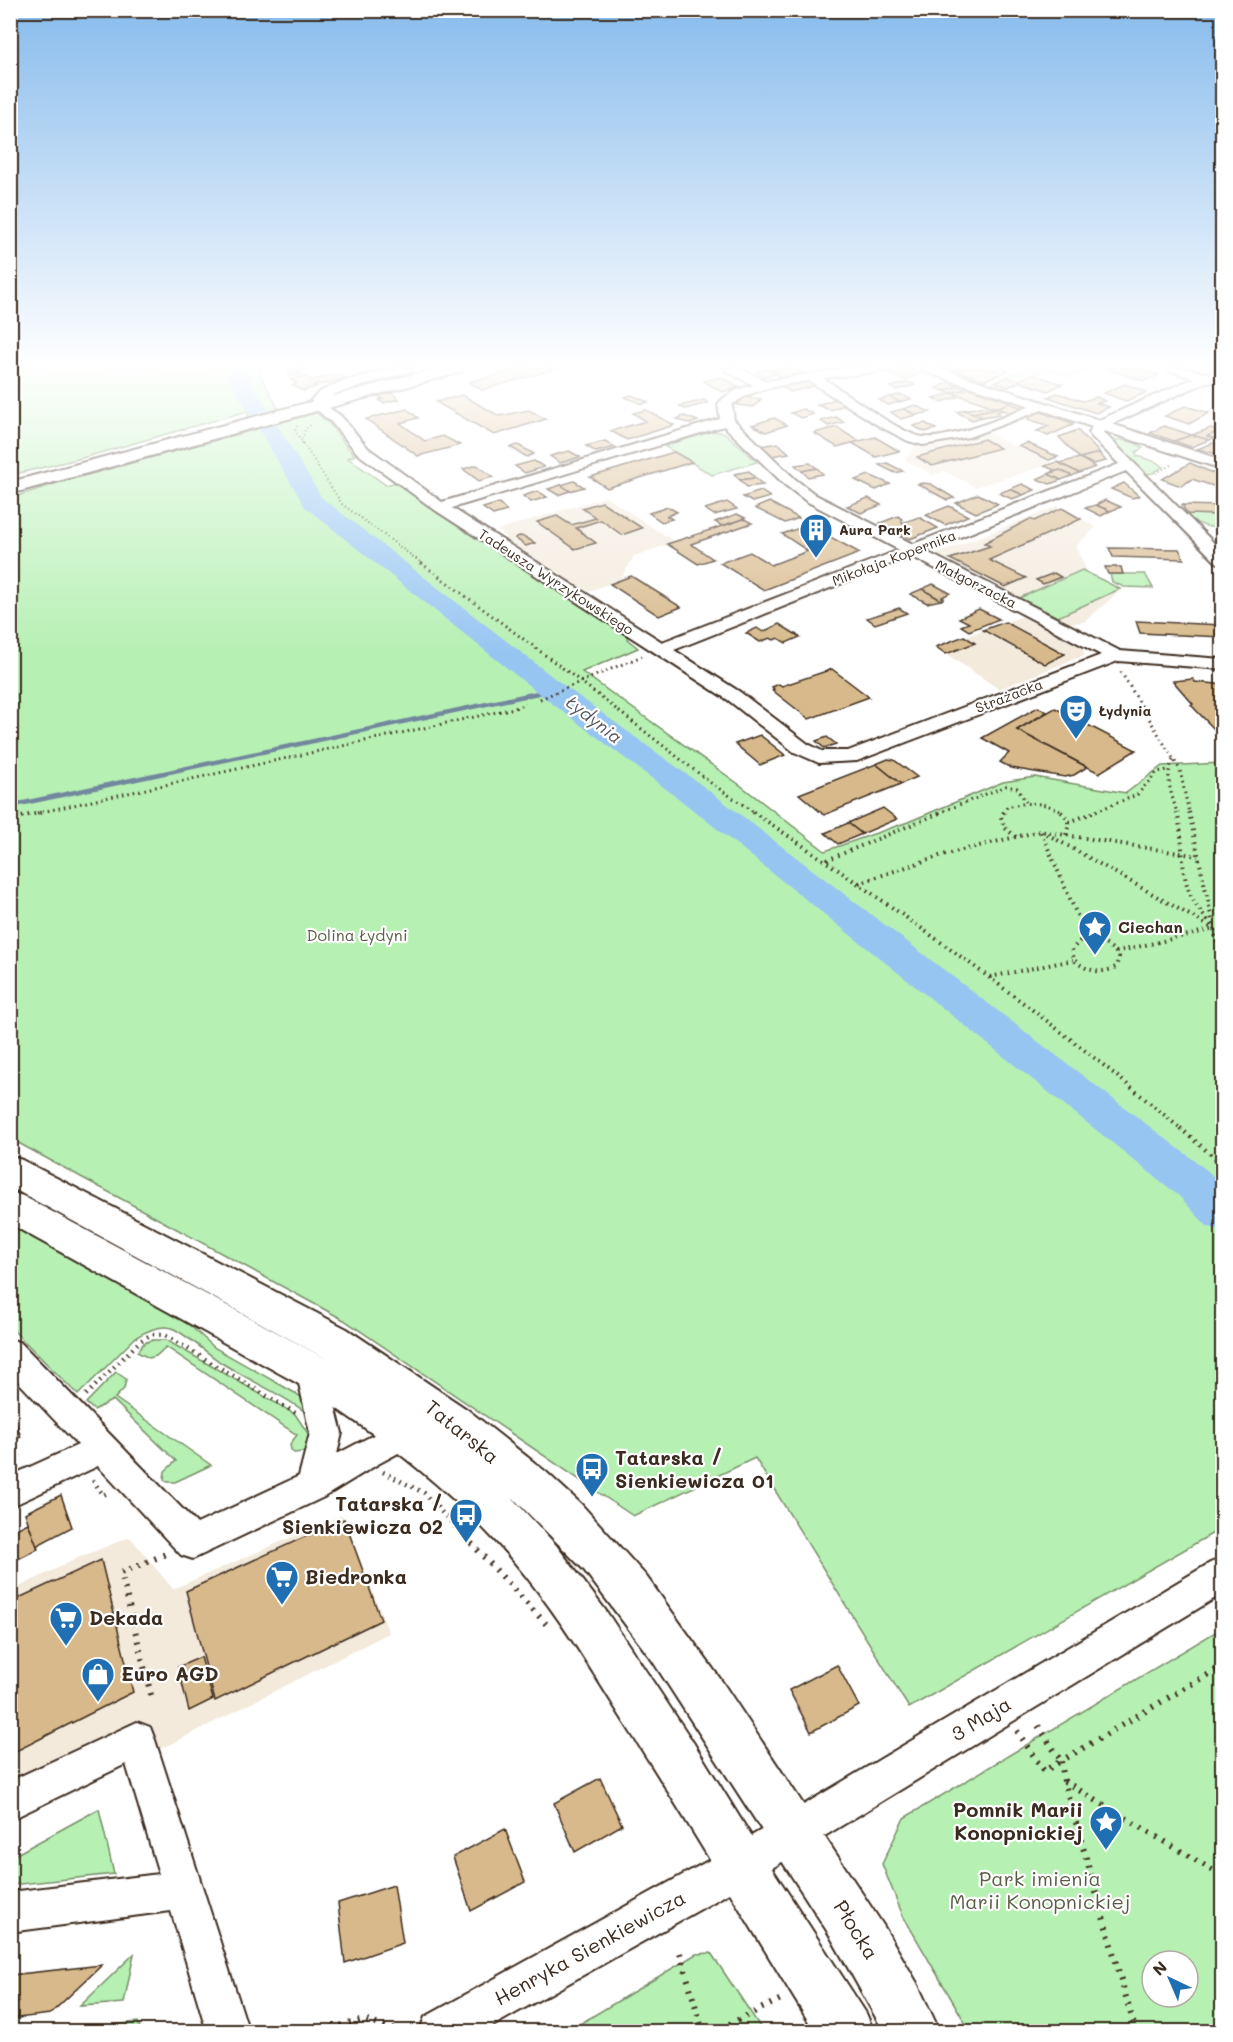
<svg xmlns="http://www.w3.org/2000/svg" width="1233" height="2042" font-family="Mali,sans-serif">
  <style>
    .built { fill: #f3eadc }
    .green { fill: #b6f0b3; stroke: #788d68; stroke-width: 1.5; fill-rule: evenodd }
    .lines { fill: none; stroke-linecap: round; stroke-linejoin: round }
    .stream { stroke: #72879d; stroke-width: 4.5 }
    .river { fill: #97c5f2; fill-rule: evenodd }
    .building { fill: #d7b98b; stroke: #3b2a1e; stroke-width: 1.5 }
    .minor-casing { stroke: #3b2a1e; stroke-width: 4 }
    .major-casing { stroke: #3b2a1e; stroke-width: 4 }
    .path-far4 { stroke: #3b2a1e; stroke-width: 2; stroke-dasharray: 1 3; stroke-linecap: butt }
    .path-far3 { stroke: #3b2a1e; stroke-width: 3; stroke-dasharray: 1.5 4; stroke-linecap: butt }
    .path-far2 { stroke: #3b2a1e; stroke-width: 4; stroke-dasharray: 1.5 4.5; stroke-linecap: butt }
    .path-far1 { stroke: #3b2a1e; stroke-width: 4.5; stroke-dasharray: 1.5 5; stroke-linecap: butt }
    .path { stroke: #3b2a1e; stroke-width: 6; stroke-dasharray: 2 7; stroke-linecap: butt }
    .minor { fill: #fff; fill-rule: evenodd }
    .major { fill: #fff; fill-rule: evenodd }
    .labels { text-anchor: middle; stroke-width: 4.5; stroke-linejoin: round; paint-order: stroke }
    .far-poi-label { font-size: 14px; font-weight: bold; fill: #3b2a1e; stroke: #fff; text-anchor: start }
    .far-street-label { font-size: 14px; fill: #3b2a1e; stroke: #fff }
    .poi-label { font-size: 16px; font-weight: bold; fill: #3b2a1e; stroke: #fff; text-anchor: start }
    .park-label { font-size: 16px; fill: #5a5c43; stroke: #fff }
    .water-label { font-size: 18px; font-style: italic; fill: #57585e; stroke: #fff }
    .near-street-label { font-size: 20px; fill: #3b2a1e; stroke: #fff }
    .near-poi-label { font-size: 20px; font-weight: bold; fill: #3b2a1e; stroke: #fff; text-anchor: start }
    .near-park-label { font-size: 20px; fill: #5a5c43; stroke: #fff }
  </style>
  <rect width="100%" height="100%" fill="#fff"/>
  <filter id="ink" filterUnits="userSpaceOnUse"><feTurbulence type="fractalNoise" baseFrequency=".0167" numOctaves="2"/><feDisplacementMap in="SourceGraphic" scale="12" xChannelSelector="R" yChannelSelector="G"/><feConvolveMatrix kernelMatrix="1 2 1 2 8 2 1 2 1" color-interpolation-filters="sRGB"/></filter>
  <g filter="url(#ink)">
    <g class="built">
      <polygon points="975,432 981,435 988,433 1014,446 1019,445 1049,460 1052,464 975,487 945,471 933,475 905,460 914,448"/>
      <polygon points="606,497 675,542 634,556 621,579 587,592 505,539 506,536 497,530"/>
      <polygon points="1058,506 1096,527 1076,546 1087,572 1122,589 1084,622 1069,623 1048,614 934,555"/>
      <polygon points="1023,616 1082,648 1085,655 999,689 936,647"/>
      <polygon points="342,1515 389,1633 175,1742 11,1816 11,1591 80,1557 130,1537 173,1589"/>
    </g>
    <g class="green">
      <polygon points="10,368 262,368 260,374 282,416 252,424 248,415 251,410 82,458 11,475"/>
      <polygon points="1024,368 1086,368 1084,369 1088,370 1071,377 1048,369 1019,380 1006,376 1026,369"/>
      <path d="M316,413C335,425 338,440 355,455L348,458L386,485L397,482L433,509L628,637L627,639L638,648L582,672L740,785L825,851L908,822L1003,782L1035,777L1126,793L1162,766L1222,763V1528L909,1708L755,1458L633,1516L344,1320L11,1139V498L58,483Z"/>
      <polygon points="714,431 725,433 757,462 712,475 664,446"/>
      <path d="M1113,440C1123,439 1136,442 1143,448L1136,452L1137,456L1156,462L1163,467L1153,473L1145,474L1112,442Z"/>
      <path d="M1185,514L1222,515V528C1207,528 1197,525 1185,514Z"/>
      <polygon points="1082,570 1120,589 1058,617 1019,598"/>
      <polygon points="1110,574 1145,574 1153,588 1124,587 1112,582"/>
      <path d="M10,1223L176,1313L215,1348L295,1393L312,1405L319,1423C290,1397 253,1383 220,1362C206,1352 189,1337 174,1329C161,1323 146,1331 135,1338L78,1395L11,1328Z"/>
      <polygon points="153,1340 166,1340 295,1414 315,1444 303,1452 294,1453 291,1450 290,1444 297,1435 166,1347 156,1356 149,1358 137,1352 144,1343"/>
      <polygon points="116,1372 126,1379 124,1389 115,1398 211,1465 175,1482 168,1482 164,1480 165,1471 176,1461 113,1400 94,1410 86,1403"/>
      <path d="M1222,1628V2031H970L903,1916L882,1864L904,1818ZM1152,1961H1188V1997H1152Z"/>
      <polygon points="99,1809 114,1874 11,1885 11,1857"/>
      <polygon points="711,1953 763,2031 568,2031 696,1954"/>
      <polygon points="134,1954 124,2003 80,2006"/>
      <polygon points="138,2022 141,2031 57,2031"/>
    </g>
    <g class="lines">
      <polyline class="stream" points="10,806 552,690"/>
      <polygon class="river" points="230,368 250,368 249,379 322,498 562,684 700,784 1208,1171 1222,1186 1222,1231 1207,1226 1178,1195 678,798 542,696 305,507 229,379"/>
    </g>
    <g class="building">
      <polygon points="296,368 310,368 297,372 301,374 290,377 288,374 293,373 288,370"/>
      <polygon points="522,368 559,368 482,390 469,382"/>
      <polygon points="777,368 795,368 806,374 780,377 771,370 779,369"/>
      <polygon points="902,368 905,368 921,373 906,380 884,372"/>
      <polygon points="948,368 986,368 994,370 1003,368 1008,371 985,380"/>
      <polygon points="1104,368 1137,368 1159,375 1144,381"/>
      <polygon points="768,369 775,374 765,377 756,372"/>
      <polygon points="337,374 345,378 321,385 318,383 314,385 317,386 303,391 292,385 297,383 291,380 304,376 312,380"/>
      <polygon points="1032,374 1062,384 1048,391 1018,381"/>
      <polygon points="721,377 740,387 722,392 704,381"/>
      <polygon points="1008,377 1017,383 1008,387 995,382"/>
      <polygon points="807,381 815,386 790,392 782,386"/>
      <polygon points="909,382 915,385 896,390 890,387"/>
      <polygon points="949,382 958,386 944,391 936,388"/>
      <polygon points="1125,384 1147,392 1126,401 1104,393"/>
      <polygon points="958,386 967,389 952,393 944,391"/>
      <polygon points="969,388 1011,402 997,408 953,393"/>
      <polygon points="392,393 399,399 383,403 379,400 383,399 378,396"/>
      <polygon points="953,393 958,397 942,402 933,398"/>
      <polygon points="1057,393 1083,401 1097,397 1105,401 1097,403 1109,407 1096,413 1048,397"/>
      <polygon points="462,395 499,416 529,410 546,419 494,435 436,402"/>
      <polygon points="631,395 648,402 642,404 625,397"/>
      <polygon points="899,395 902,395 911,399 899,402 890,397"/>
      <polygon points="744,397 761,399 754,407 737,405"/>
      <polygon points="890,397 899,402 888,405 879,400"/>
      <polygon points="835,399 848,404 830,410 817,405"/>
      <polygon points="704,400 708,403 685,409 680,406"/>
      <polygon points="1009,403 1024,408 1013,414 997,408"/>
      <polygon points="915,405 923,409 930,412 916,415 903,409"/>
      <polygon points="1185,406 1209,413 1189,424 1165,416"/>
      <polygon points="980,407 993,407 997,408 973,413 964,410"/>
      <polygon points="997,408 1003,410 997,412 1000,414 982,417 973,413"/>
      <polygon points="407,409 418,418 400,423 425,441 443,436 460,445 418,456 366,419"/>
      <polygon points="803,409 813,414 801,418 791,413"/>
      <polygon points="903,409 916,415 901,419 891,412"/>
      <polygon points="646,410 674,425 627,440 611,431 646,421 633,413"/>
      <polygon points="964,410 973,413 982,417 972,420 957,412"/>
      <polygon points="1038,411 1072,423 1073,425 1048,436 1037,431 1049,426 1028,419"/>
      <polygon points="684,416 698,421 690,424 677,419"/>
      <polygon points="836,417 844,422 828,426 821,421"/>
      <polygon points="774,418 787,425 766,432 752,425"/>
      <polygon points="925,423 936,429 925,432 913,426"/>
      <polygon points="1164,426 1192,435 1174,441 1150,433"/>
      <polygon points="837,427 847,434 860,441 837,447 814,433"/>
      <polygon points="1211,428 1219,431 1207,436 1214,438 1209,440 1192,435"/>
      <polygon points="1078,430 1080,433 1100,453 1079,458 1059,437"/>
      <polygon points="1192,435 1209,440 1191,447 1174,441"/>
      <polygon points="875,437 899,451 876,457 852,443"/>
      <polygon points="984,439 1000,448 932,466 917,457"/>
      <polygon points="605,441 615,447 596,452 586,446"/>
      <polygon points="778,443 789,453 772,456 761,446"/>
      <polygon points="1027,443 1058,457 1049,460 1019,446"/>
      <polygon points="1213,443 1222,446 1222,455 1197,449"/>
      <polygon points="518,445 534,454 527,457 510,447"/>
      <polygon points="569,451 580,457 560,463 550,456"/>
      <polygon points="674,452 692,462 607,488 590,477"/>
      <polygon points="1099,453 1106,461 1093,464 1080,458"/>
      <polygon points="1080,458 1095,467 1079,473 1059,463"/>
      <polygon points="534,461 544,467 525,473 515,466"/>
      <polygon points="1057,462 1079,473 1072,476 1060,470 1052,472 1051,472 1054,470 1045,466"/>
      <polygon points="810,463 817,468 802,471 795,465"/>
      <polygon points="887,463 903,471 895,473 879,465"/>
      <polygon points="1190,463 1222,477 1222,489 1192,479 1181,486 1162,479"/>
      <polygon points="477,465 493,477 479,481 463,469"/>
      <polygon points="817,468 823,474 808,477 802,471"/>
      <polygon points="1060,470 1072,476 1061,480 1048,474"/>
      <polygon points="749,471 755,478 740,480 734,474"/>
      <polygon points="1048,474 1061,480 1050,484 1037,479"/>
      <polygon points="869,475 890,484 876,490 855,480"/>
      <polygon points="755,478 763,485 747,487 740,480"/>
      <polygon points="574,481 584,487 570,491 561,485"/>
      <polygon points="923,483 931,484 954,498 947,500 918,484"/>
      <polygon points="1124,483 1139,496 1132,498 1111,489"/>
      <polygon points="1022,484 1035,490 1023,495 1010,489"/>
      <polygon points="561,485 570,491 558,495 548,489"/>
      <polygon points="1010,489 1023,495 1012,499 999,493"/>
      <polygon points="538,491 547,497 531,502 523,496"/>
      <polygon points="761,491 770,497 752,502 743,497"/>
      <polygon points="978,494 998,504 976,513 956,503"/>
      <polygon points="868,498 881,505 861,513 847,506"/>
      <polygon points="1105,500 1121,507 1110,511 1096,505"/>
      <polygon points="602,502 642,528 622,535 601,520 576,528 596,543 575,549 537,522 557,516 571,525 596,518 582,508"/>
      <polygon points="727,502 737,509 714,515 705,509"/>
      <polygon points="769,502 799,518 785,523 755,508"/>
      <polygon points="499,503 507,511 493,515 483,508"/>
      <polygon points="1096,505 1110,511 1101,516 1085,508"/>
      <polygon points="1182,505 1222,506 1222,515 1187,514"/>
      <polygon points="949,506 968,516 945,525 926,515"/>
      <polygon points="668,507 677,512 667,516 672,519 662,522 649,513"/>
      <polygon points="1062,508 1081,519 989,560 1026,578 1005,587 950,559 990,546 984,543 1030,519 1034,521"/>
      <polygon points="737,514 745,518 722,526 715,522"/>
      <polygon points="898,516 902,519 902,523 919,517 938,528 910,539 880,523"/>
      <polygon points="744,519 752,523 691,544 713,559 698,564 667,544"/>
      <polygon points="808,525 860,553 764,590 720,563 750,552 771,565 808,551 782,534"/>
      <polygon points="519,536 525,537 535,543 526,546 515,538"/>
      <polygon points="1109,548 1179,549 1184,559 1113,557"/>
      <polygon points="1105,567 1121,567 1123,574 1108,574"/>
      <polygon points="1054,573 1061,577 1043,584 1036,580"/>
      <polygon points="631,576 681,607 659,616 610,584"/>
      <polygon points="933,584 950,593 942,597 944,598 941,600 922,589"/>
      <polygon points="922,589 941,600 927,603 910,594"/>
      <polygon points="899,608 907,613 875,624 867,618"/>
      <polygon points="979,609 999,619 969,631 961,626 969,623 959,618"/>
      <polygon points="1136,621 1222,625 1222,637 1140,633"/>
      <polygon points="1005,622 1065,654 1045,664 983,630"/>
      <polygon points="779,624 800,637 786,643 778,638 774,640 770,638 760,642 746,633 757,628 763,632"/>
      <polygon points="964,636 975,643 946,654 936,647"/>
      <polygon points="832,669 869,697 809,719 772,690 774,689 772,687 779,684 782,686"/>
      <polygon points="1193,679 1195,682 1217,684 1222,687 1222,741 1216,734 1218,733 1191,705 1193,704 1173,681"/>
      <polygon points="1038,707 1047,712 1017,730 1087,767 1074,775 1065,777 1011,768 1000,762 1009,753 982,738"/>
      <polygon points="1055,708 1136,750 1099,773 1017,730"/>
      <polygon points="760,735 785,755 760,765 735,744"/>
      <polygon points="827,737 836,744 824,748 816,741"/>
      <polygon points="888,759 894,760 917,777 901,784 876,764"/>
      <polygon points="876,764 901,784 824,815 799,794"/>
      <polygon points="883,808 897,819 862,834 848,823"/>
      <polygon points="848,823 862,834 838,844 825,833"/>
      <polygon points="16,1423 21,1437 15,1440 20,1456 10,1461 10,1426"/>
      <polygon points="61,1495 72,1527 36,1546 25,1513"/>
      <polygon points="344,1519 381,1620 215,1701 186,1591"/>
      <polygon points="28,1523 38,1549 10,1563 10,1532"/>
      <polygon points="101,1560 133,1692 10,1754 10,1602"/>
      <polygon points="201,1657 213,1699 189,1711 178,1667"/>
      <polygon points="837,1665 859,1706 811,1732 789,1690"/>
      <polygon points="600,1778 622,1825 575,1852 554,1803"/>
      <polygon points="505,1829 525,1882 471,1911 453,1857"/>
      <polygon points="394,1885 403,1943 345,1963 338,1903"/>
      <polygon points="102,1965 50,2014 10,2019 10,1975"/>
    </g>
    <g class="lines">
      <g class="minor-casing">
        <g id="minor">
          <path d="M395,368H413L411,371L335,394L322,403L341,416L368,448L442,502L720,419L718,404C727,393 740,388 753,385L726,371L724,368H739L766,381L848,368H882L876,372L823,378C845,392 900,434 923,437C949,440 1005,417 1030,406L923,371L921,368H938L1099,420L1194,378L1169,371L1167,368H1185L1205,373L1222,368V374L1216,377V382H1207L1112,424L1222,460V469L1104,431L1103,432L1222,551V564L1216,562L1126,471L925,551L1120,651L1222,659V669L1118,661L857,761L819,763L794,752L728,700L435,510L358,454L331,422L312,406L315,403L311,400C327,381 371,375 395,368ZM809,381L879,426L908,441L923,445L969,437L1042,410L1092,427L1089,433L1091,436L1119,464L913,544L816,495L795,479L734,420L732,405C753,388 783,385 809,381ZM724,426L785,485L806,501L899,550L662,642L452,508ZM911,556L1101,655L848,751H822L808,744L740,692L674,650Z"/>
          <polygon points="10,1339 21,1343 197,1524 299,1476 310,1433 296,1370 300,1360 311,1356 322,1360 326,1370 342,1433 337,1454 406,1418 417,1423 422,1433 417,1443 378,1464 324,1497 193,1559 181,1555 98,1466 10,1507 10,1476 78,1445 10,1373"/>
          <polygon points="1222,1558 1222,1594 754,1879 482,2032 419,2032 425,2017 726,1851 1210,1563"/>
          <polygon points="137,1722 150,1727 155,1740 249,2032 207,2032 171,1911 10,1932 10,1892 159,1874 126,1764 10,1820 10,1781"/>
        </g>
      </g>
      <g class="major-casing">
        <g id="major">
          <polygon points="438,368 463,368 461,372 10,494 10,482"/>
          <path d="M10,1156L22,1160L347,1329L468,1410L545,1471L581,1504L646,1576L721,1680L883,1925L917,1983L940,2032H884L829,1934L652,1660L584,1570L515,1500L513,1499L556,1545L606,1611L693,1742L758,1847L866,2013L874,2032H815C751,1929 690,1824 624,1722C593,1672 562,1621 525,1575C462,1497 382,1436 297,1383L10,1224V1192L23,1196L334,1363L10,1187Z"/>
        </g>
      </g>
      <g class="path-far4">
        <polyline points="297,426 295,431 342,504 423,564"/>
        <polyline points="302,443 305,429 312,424"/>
        <polyline points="1156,473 1173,464"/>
      </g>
      <g class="path-far3">
        <polyline points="421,563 580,681 711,783 755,813"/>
        <polyline points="1121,672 1180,770 1189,813"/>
        <polyline points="540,699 642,656"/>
        <path d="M1173,760C1164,778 1172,795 1177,813"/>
        <polyline points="37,813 515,708 525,703"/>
        <polyline points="939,813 1006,786 1017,788 1026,802"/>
        <path d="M1003,813L1007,807C1025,802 1047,801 1063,813"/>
        <polyline points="1091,813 1137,795 1157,772 1168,770"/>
      </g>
      <g class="path-far2">
        <path d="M753,812C900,911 1046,1014 1182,1130"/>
        <polyline points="1004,812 1001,817 1005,828 1016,837"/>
        <path d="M1061,812C1070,819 1069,825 1066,835"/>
        <path d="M1177,812C1188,859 1173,884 1212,925"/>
        <polyline points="1189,812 1218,948 1222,956"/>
        <polyline points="10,819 44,812"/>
        <polyline points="1069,822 1095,812"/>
        <polyline points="1041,832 1088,940"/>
        <polyline points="1047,834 1214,929 1222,936"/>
        <polyline points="827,860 942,812"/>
        <polyline points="859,883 942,855 1040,831 1198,856"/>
        <path d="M1088,940C1101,942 1112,945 1119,957L1116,967C1100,975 1087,971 1074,960L1072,949L1080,941Z"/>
        <polyline points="1116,952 1214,929"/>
        <polyline points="990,977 1073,960"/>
      </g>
      <g class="path-far1">
        <polyline points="1180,1128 1222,1164"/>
        <polyline points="86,1395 140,1341 152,1334 165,1335 297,1414"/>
        <polyline points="383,1472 424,1493 460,1532"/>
        <polyline points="93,1480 103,1495 110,1492"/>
      </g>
      <g class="path">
        <polyline points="459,1530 547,1625"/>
        <polyline points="151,1695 121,1573 168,1553"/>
        <polyline points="1017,1731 1044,1771 1061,1761 1035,1721"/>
        <polyline points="1064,1781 1222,1876"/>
        <polyline points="680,1953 703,2032"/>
        <polyline points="314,2032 364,2020 402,2032"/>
        <polyline points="713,2032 783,1998"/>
        <polyline points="1136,2032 1064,1781 1061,1761 1222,1666"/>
      </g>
      <use href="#minor" class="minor"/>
      <use href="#major" class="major"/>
    </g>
  </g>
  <linearGradient id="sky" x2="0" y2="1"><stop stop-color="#87bbec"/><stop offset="0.56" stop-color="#fff"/><stop offset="1" stop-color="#fff" stop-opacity="0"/></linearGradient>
  <rect width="1233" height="653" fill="url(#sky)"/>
  <defs>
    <g id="building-pin" transform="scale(1.725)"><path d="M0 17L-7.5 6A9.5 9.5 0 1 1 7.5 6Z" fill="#1f6fb2" stroke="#fff"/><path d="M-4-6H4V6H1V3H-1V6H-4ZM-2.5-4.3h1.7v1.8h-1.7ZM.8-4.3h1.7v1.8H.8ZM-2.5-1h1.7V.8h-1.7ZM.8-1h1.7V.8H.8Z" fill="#fff"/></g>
    <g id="theatre-pin" transform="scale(1.725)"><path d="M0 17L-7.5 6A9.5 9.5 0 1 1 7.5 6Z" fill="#1f6fb2" stroke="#fff"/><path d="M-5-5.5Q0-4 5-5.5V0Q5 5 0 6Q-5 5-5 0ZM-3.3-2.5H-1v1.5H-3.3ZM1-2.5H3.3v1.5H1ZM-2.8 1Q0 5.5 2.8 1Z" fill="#fff"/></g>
    <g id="sight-pin" transform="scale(1.725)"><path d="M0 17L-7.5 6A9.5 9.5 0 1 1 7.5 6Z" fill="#1f6fb2" stroke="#fff"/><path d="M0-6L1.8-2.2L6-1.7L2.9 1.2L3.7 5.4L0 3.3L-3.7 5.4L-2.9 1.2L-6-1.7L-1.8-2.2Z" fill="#fff"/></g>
    <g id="bus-pin" transform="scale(1.725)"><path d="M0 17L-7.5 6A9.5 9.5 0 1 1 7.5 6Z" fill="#1f6fb2" stroke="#fff"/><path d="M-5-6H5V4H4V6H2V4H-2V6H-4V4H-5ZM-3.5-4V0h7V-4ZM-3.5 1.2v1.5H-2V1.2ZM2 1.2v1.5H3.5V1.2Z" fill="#fff"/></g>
    <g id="supermarket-pin" transform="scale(1.725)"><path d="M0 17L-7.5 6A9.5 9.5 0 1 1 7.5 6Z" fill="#1f6fb2" stroke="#fff"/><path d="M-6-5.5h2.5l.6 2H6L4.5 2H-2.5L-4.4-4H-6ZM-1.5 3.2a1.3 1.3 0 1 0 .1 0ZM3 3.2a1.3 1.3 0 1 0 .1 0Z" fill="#fff"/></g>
    <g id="shop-pin" transform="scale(1.725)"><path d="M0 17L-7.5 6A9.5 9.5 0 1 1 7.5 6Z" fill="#1f6fb2" stroke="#fff"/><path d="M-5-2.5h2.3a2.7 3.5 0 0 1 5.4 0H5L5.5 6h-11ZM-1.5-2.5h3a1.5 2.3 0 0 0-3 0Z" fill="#fff"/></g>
  </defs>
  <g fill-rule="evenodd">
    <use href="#building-pin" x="816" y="530"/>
    <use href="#theatre-pin" x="1076" y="711"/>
    <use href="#sight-pin" x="1095" y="927"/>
    <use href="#bus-pin" x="592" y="1469"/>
    <use href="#bus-pin" x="466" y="1515"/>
    <use href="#supermarket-pin" x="282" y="1577"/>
    <use href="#supermarket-pin" x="66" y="1618"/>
    <use href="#shop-pin" x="98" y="1674"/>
    <use href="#sight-pin" x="1106" y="1822"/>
  </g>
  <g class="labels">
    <g class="far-poi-label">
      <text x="839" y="535">Aura Park</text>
      <text x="1099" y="716">Łydynia</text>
    </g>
    <g class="far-street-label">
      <text transform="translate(894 558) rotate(-21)" y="5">Mikołaja Kopernika</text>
      <text transform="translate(556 582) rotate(33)" y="5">Tadeusza Wyrzykowskiego</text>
      <text transform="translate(976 584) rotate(27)" y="5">Małgorzacka</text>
      <text transform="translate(1009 696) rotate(-21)" y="5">Strażacka</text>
    </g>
    <g class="poi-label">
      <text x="1118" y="933">Ciechan</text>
    </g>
    <g class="park-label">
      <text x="357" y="941">Dolina Łydyni</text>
    </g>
    <g class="water-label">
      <text transform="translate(594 720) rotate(38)" y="6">Łydynia</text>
    </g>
    <g class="near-street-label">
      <text transform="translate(462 1432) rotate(39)" y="7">Tatarska</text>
      <text transform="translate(981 1719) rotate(-31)" y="7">3 Maja</text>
      <text transform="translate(856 1930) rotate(58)" y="7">Płocka</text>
      <text transform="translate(590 1948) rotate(-29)" y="7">Henryka Sienkiewicza</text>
    </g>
    <g class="near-poi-label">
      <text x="615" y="1465">Tatarska /<tspan x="615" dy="23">Sienkiewicza 01</tspan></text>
      <text x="443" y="1511" text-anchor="end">Tatarska /<tspan x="443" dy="23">Sienkiewicza 02</tspan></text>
      <text x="305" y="1584">Biedronka</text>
      <text x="89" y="1625">Dekada</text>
      <text x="121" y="1681">Euro AGD</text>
      <text x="1083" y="1817" text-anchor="end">Pomnik Marii<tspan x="1083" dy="23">Konopnickiej</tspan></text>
    </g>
    <g class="near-park-label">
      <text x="1040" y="1886">Park imienia<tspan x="1040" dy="23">Marii Konopnickiej</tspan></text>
    </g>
  </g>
  <rect width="1233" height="2042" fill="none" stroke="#fff" stroke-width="36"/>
  <rect x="18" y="18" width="1197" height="2006" fill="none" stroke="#3b2a1e" stroke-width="2" filter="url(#ink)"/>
  <g transform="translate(1170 1979) rotate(316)"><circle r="28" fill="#ffffff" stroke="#b1aaa5" stroke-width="1.5"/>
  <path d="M0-4.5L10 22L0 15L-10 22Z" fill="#1f6fb2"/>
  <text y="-9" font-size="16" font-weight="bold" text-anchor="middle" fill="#3b2a1e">N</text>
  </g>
</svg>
